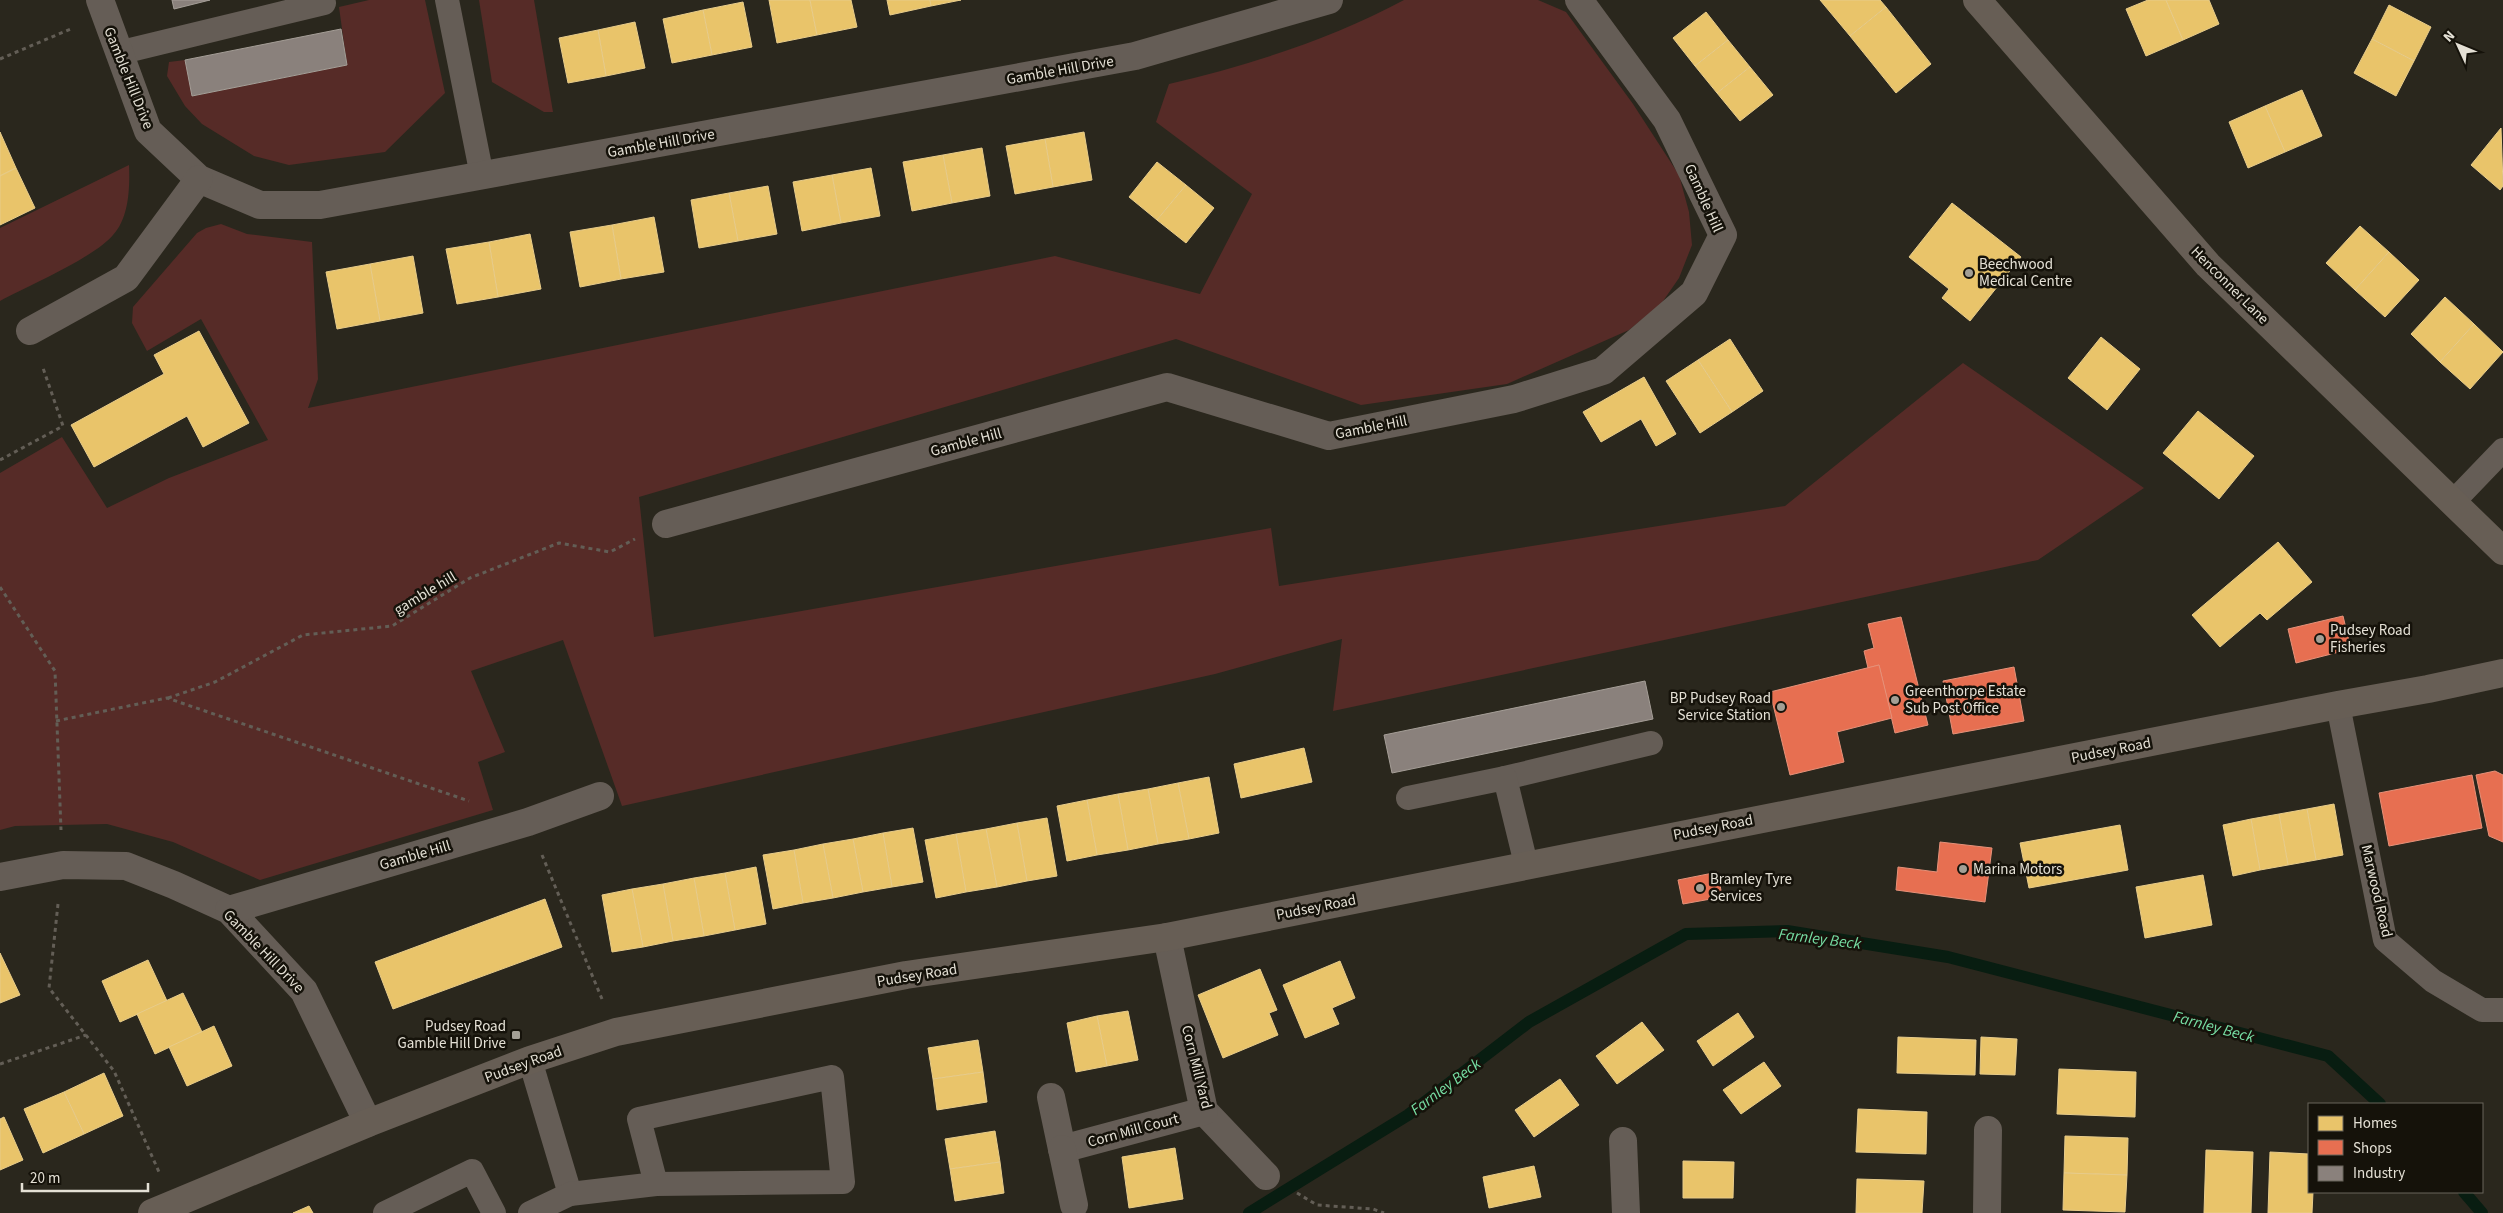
<svg xmlns="http://www.w3.org/2000/svg" width="2503" height="1213" font-family="'Source Sans 3',sans-serif">
  <style>
    .green { fill: #562b27 }
    .homes { fill: #e9c46a; stroke: #e8cc8a }
    .shops { fill: #e76f51; stroke: #e69179 }
    .industry { fill: #8a817c; stroke: #a59e97 }
    .lines { fill: none; stroke-linecap: round; stroke-linejoin: round }
    .stream { stroke: #081d11; stroke-width: 12 }
    .path { stroke: #635e56; stroke-width: 3; stroke-dasharray: 4 4; stroke-linecap: butt }
    .lane { stroke: #655d56; stroke-width: 24 }
    .street { stroke: #655d56; stroke-width: 28 }
    .secondary { stroke: #675e55; stroke-width: 28 }
    .poi-dot { fill: #a39f95; stroke: #15120a; stroke-width: 2 }
    .labels { text-anchor: middle; stroke-width: 5; stroke-linejoin: round; paint-order: stroke }
    .street-label { font-size: 15px; fill: #e4e0d5; stroke: #15120a }
    .poi-label { font-size: 15px; fill: #e4e0d5; stroke: #15120a; text-anchor: start }
    .water-label { font-size: 16px; font-style: italic; fill: #76dda3; stroke: #15120a }
  </style>
  <rect width="100%" height="100%" fill="#2a271d"/>
  <g class="green">
    <polygon points="369,0 425,0 445,93 385,152 289,165 254,156 202,124 185,106 167,76 169,62 185,60 193,96 347,65 339,7"/>
    <polygon points="479,0 534,0 553,112 544,112 492,82"/>
    <path d="M1404,0H1538L1566,12L1633,104L1679,175L1689,212L1692,245L1679,278L1661,304L1629,330L1507,384L1361,405L1176,339L639,497L654,637L1271,528L1279,586L1785,506L1963,363L2144,488L2038,560L1333,711L1342,639L1215,674L622,806L563,640L471,671L505,752L478,762L493,810L260,880L173,842L107,824L15,826L0,830V473L62,437L107,508L169,478L268,440L201,319L147,351L132,323L133,307L197,233L206,228L221,224L247,234L312,242L318,379L308,408L1055,256L1200,294L1252,194L1156,122L1169,84C1250,65 1331,39 1404,0Z"/>
    <path d="M129,165C130,188 129,218 113,235C95,257 28,286 0,301V228Z"/>
  </g>
  <g class="homes">
    <polygon points="769,0 810,0 817,35 777,43"/>
    <polygon points="810,0 851,0 857,27 817,35"/>
    <polygon points="887,0 930,0 931,6 890,15"/>
    <polygon points="930,0 961,0 931,6"/>
    <polygon points="1820,0 1880,0 1886,7 1850,36"/>
    <polygon points="2148,0 2166,0 2183,40 2146,56 2126,9"/>
    <polygon points="2166,0 2209,0 2219,24 2183,40"/>
    <polygon points="743,2 752,47 712,55 703,10"/>
    <polygon points="2389,5 2431,27 2414,61 2372,39"/>
    <polygon points="1886,7 1931,64 1896,93 1850,36"/>
    <polygon points="703,10 712,55 672,63 663,19"/>
    <polygon points="1706,12 1728,40 1695,66 1673,38"/>
    <polygon points="635,22 645,68 606,76 598,30"/>
    <polygon points="598,30 606,76 568,83 559,38"/>
    <polygon points="2372,39 2414,61 2396,96 2354,73"/>
    <polygon points="1728,40 1750,67 1717,93 1695,66"/>
    <polygon points="1750,67 1773,95 1740,121 1717,93"/>
    <polygon points="2302,90 2322,136 2285,152 2265,106"/>
    <polygon points="2265,106 2285,152 2248,168 2229,122"/>
    <polygon points="2501,128 2503,186 2500,190 2471,165"/>
    <polygon points="0,132 16,168 0,176"/>
    <polygon points="1084,132 1092,180 1053,187 1045,139"/>
    <polygon points="1045,139 1053,187 1015,194 1006,146"/>
    <polygon points="982,148 990,196 952,203 943,155"/>
    <polygon points="943,155 952,203 912,211 903,162"/>
    <polygon points="1157,162 1186,185 1157,220 1129,197"/>
    <polygon points="16,168 35,208 0,225 0,176"/>
    <polygon points="871,168 880,216 841,223 832,175"/>
    <polygon points="832,175 841,223 802,231 793,182"/>
    <polygon points="1186,185 1214,208 1186,243 1157,220"/>
    <polygon points="768,186 777,234 738,241 729,193"/>
    <polygon points="729,193 738,241 699,248 691,200"/>
    <polygon points="1952,203 2021,257 1970,321 1942,298 1949,289 1909,257"/>
    <polygon points="654,217 664,272 621,279 612,225"/>
    <polygon points="612,225 621,279 580,287 570,232"/>
    <polygon points="2360,226 2389,252 2355,290 2326,263"/>
    <polygon points="530,234 541,289 498,297 489,242"/>
    <polygon points="489,242 498,297 457,304 446,249"/>
    <polygon points="2389,252 2419,280 2385,317 2355,290"/>
    <polygon points="413,256 423,313 380,321 370,264"/>
    <polygon points="370,264 380,321 337,329 326,272"/>
    <polygon points="2445,297 2474,324 2440,362 2411,334"/>
    <polygon points="2474,324 2503,352 2470,389 2440,362"/>
    <polygon points="199,331 249,423 203,447 187,416 94,467 71,425 164,374 154,355"/>
    <polygon points="2101,337 2140,369 2107,410 2068,378"/>
    <polygon points="1730,339 1763,391 1732,412 1698,360"/>
    <polygon points="1698,360 1732,412 1700,433 1666,381"/>
    <polygon points="1644,377 1676,434 1656,446 1641,419 1601,442 1583,412"/>
    <polygon points="2198,411 2254,456 2219,499 2163,453"/>
    <polygon points="2278,542 2312,582 2267,620 2260,613 2220,647 2192,615"/>
    <polygon points="1304,748 1312,782 1241,798 1234,764"/>
    <polygon points="1209,777 1219,833 1189,839 1178,783"/>
    <polygon points="1178,783 1189,839 1158,844 1148,789"/>
    <polygon points="1148,789 1158,844 1128,850 1118,794"/>
    <polygon points="1118,794 1128,850 1097,855 1087,800"/>
    <polygon points="1087,800 1097,855 1067,861 1057,806"/>
    <polygon points="2334,804 2343,855 2316,860 2307,809"/>
    <polygon points="2307,809 2316,860 2288,865 2279,814"/>
    <polygon points="2279,814 2288,865 2260,870 2251,819"/>
    <polygon points="1047,818 1057,876 1027,881 1017,823"/>
    <polygon points="2251,819 2260,870 2233,876 2223,825"/>
    <polygon points="1017,823 1027,881 997,887 986,829"/>
    <polygon points="2120,825 2128,870 2029,888 2020,843"/>
    <polygon points="913,828 923,882 892,887 883,833"/>
    <polygon points="986,829 997,887 966,892 956,834"/>
    <polygon points="883,833 892,887 863,892 853,839"/>
    <polygon points="956,834 966,892 936,898 925,840"/>
    <polygon points="853,839 863,892 833,898 823,844"/>
    <polygon points="823,844 833,898 803,903 794,850"/>
    <polygon points="794,850 803,903 773,909 763,855"/>
    <polygon points="756,867 766,924 735,930 725,873"/>
    <polygon points="725,873 735,930 704,936 694,878"/>
    <polygon points="2203,875 2212,925 2145,938 2136,887"/>
    <polygon points="694,878 704,936 673,941 663,884"/>
    <polygon points="663,884 673,941 643,947 632,889"/>
    <polygon points="632,889 643,947 612,952 602,895"/>
    <polygon points="545,899 562,947 393,1009 375,962"/>
    <polygon points="0,953 20,995 0,1003"/>
    <polygon points="148,960 167,1001 120,1022 102,981"/>
    <polygon points="1340,961 1355,998 1332,1008 1339,1024 1305,1038 1283,985"/>
    <polygon points="1260,969 1277,1010 1269,1013 1278,1035 1223,1058 1198,995"/>
    <polygon points="183,993 202,1032 155,1054 137,1014"/>
    <polygon points="1128,1011 1138,1060 1107,1066 1097,1016"/>
    <polygon points="1738,1013 1754,1037 1713,1066 1697,1041"/>
    <polygon points="1097,1016 1107,1066 1076,1072 1067,1023"/>
    <polygon points="1642,1022 1664,1050 1617,1084 1596,1056"/>
    <polygon points="214,1026 232,1066 187,1086 169,1047"/>
    <polygon points="1898,1037 1976,1040 1975,1075 1897,1073"/>
    <polygon points="1981,1037 2017,1039 2015,1075 1980,1074"/>
    <polygon points="978,1040 983,1072 933,1079 928,1048"/>
    <polygon points="1764,1062 1781,1086 1741,1114 1723,1090"/>
    <polygon points="2059,1069 2136,1072 2135,1117 2057,1114"/>
    <polygon points="983,1072 987,1102 937,1110 933,1079"/>
    <polygon points="104,1073 123,1116 84,1134 64,1092"/>
    <polygon points="1560,1079 1579,1105 1534,1137 1515,1110"/>
    <polygon points="64,1092 84,1134 43,1153 24,1109"/>
    <polygon points="1858,1109 1927,1112 1926,1154 1856,1152"/>
    <polygon points="4,1117 23,1160 0,1170 0,1119"/>
    <polygon points="995,1131 1000,1162 950,1169 945,1139"/>
    <polygon points="2065,1136 2128,1138 2127,1175 2064,1173"/>
    <polygon points="1175,1148 1183,1199 1129,1208 1122,1157"/>
    <polygon points="2206,1150 2253,1152 2251,1213 2204,1213"/>
    <polygon points="2270,1152 2309,1154 2309,1192 2313,1192 2312,1213 2268,1213"/>
    <polygon points="1683,1161 1734,1162 1733,1198 1683,1198"/>
    <polygon points="1000,1162 1004,1193 955,1201 950,1169"/>
    <polygon points="1534,1166 1541,1197 1489,1208 1483,1177"/>
    <polygon points="2064,1173 2127,1175 2125,1212 2063,1210"/>
    <polygon points="1857,1179 1924,1181 1922,1213 1856,1213"/>
    <polygon points="309,1206 313,1213 293,1213"/>
  </g>
  <g class="shops">
    <polygon points="2343,616 2351,649 2296,663 2288,629"/>
    <polygon points="1901,617 1928,725 1895,733 1879,665 1868,668 1864,651 1874,648 1868,624"/>
    <polygon points="1879,665 1892,718 1837,732 1844,762 1790,775 1770,692"/>
    <polygon points="2014,667 2024,721 1953,734 1943,681"/>
    <polygon points="2495,771 2503,775 2503,842 2489,836 2476,775"/>
    <polygon points="2472,775 2482,828 2389,846 2379,793"/>
    <polygon points="1940,842 1992,848 1985,902 1896,890 1898,867 1937,872"/>
    <polygon points="1718,872 1722,897 1683,904 1678,880"/>
  </g>
  <g class="industry">
    <polygon points="172,0 210,0 174,9"/>
    <polygon points="341,29 347,65 192,96 185,60"/>
    <polygon points="1645,681 1653,719 1392,773 1384,735"/>
  </g>
  <g class="lines">
    <g class="stream">
      <polyline points="2464,1192 2482,1213"/>
      <polyline points="1249,1213 1408,1115 1529,1022 1686,934 1787,931 1948,957 2328,1056 2380,1104"/>
    </g>
    <g class="path">
      <polyline points="0,59 73,28"/>
      <polyline points="0,460 63,426 42,365"/>
      <polyline points="0,587 55,671 61,830"/>
      <polyline points="168,698 215,682 303,635 392,626 470,578 559,543 610,552 635,539"/>
      <polyline points="56,721 167,698 469,801"/>
      <polyline points="542,855 602,999"/>
      <polyline points="58,904 49,988 114,1071 159,1172"/>
      <polyline points="0,1064 86,1035"/>
      <polyline points="1297,1193 1317,1205 1373,1209 1384,1213"/>
    </g>
    <g class="lane">
      <polyline points="447,0 482,176"/>
      <polyline points="118,53 324,3"/>
      <polyline points="2453,502 2503,450"/>
      <polyline points="2338,705 2385,940 2433,981 2482,1010 2503,1010"/>
      <polyline points="1505,778 1651,743"/>
      <polyline points="1408,798 1505,778 1526,864"/>
      <polyline points="530,1060 570,1194"/>
      <polyline points="385,1213 472,1171 494,1213"/>
      <polyline points="530,1213 570,1194 656,1184 843,1182 832,1077 639,1119 656,1184"/>
    </g>
    <g class="street">
      <polyline points="100,0 148,131 199,179 260,205 320,205 1135,56 1329,0"/>
      <polyline points="30,331 126,278 199,179"/>
      <polyline points="666,524 1167,387 1329,436 1514,399 1603,371 1694,293 1723,235 1667,120 1579,0"/>
      <polyline points="0,877 63,865 126,866 174,885 229,910 304,991 368,1123"/>
      <polyline points="229,910 528,822 600,796"/>
      <polyline points="1167,937 1204,1111 1266,1176"/>
      <polyline points="1051,1097 1062,1149 1204,1111"/>
      <polyline points="1623,1141 1626,1213"/>
      <polyline points="1062,1149 1074,1205"/>
      <polyline points="1987,1213 1988,1130"/>
    </g>
    <g class="secondary">
      <polyline points="1977,0 2208,265 2503,551"/>
      <polyline points="152,1213 368,1123 530,1060 616,1032 906,975 1167,937 2338,705 2428,689 2503,673"/>
    </g>
  </g>
  <g class="poi-dot">
    <circle cx="1969" cy="273" r="5"/>
    <circle cx="2320" cy="639" r="5"/>
    <circle cx="1895" cy="700" r="5"/>
    <circle cx="1781" cy="707" r="5"/>
    <circle cx="1963" cy="869" r="5"/>
    <circle cx="1700" cy="888" r="5"/>
    <rect x="511" y="1030" width="10" height="10" rx="2.5"/>
  </g>
  <g class="labels">
    <g class="street-label">
      <text transform="translate(1060 70) rotate(-10)" y="5">Gamble Hill Drive</text>
      <text transform="translate(129 78) rotate(68)" y="5">Gamble Hill Drive</text>
      <text transform="translate(661 143) rotate(-10)" y="5">Gamble Hill Drive</text>
      <text transform="translate(1704 198) rotate(66)" y="5">Gamble Hill</text>
      <text transform="translate(2230 285) rotate(45)" y="5">Henconner Lane</text>
      <text transform="translate(1371 427) rotate(-11)" y="5">Gamble Hill</text>
      <text transform="translate(966 442) rotate(-15)" y="5">Gamble Hill</text>
      <text transform="translate(425 593) rotate(-31)" y="5">gamble hill</text>
      <text transform="translate(2111 750) rotate(-11)" y="5">Pudsey Road</text>
      <text transform="translate(1713 827) rotate(-11)" y="5">Pudsey Road</text>
      <text transform="translate(415 855) rotate(-16)" y="5">Gamble Hill</text>
      <text transform="translate(2377 891) rotate(77)" y="5">Marwood Road</text>
      <text transform="translate(1316 907) rotate(-11)" y="5">Pudsey Road</text>
      <text transform="translate(264 951) rotate(46)" y="5">Gamble Hill Drive</text>
      <text transform="translate(917 975) rotate(-9)" y="5">Pudsey Road</text>
      <text transform="translate(523 1064) rotate(-20)" y="5">Pudsey Road</text>
      <text transform="translate(1197 1067) rotate(76)" y="5">Corn Mill Yard</text>
      <text transform="translate(1133 1130) rotate(-15)" y="5">Corn Mill Court</text>
    </g>
    <g class="poi-label">
      <text x="1979" y="269">Beechwood<tspan x="1979" dy="17">Medical Centre</tspan></text>
      <text x="2330" y="635">Pudsey Road<tspan x="2330" dy="17">Fisheries</tspan></text>
      <text x="1905" y="696">Greenthorpe Estate<tspan x="1905" dy="17">Sub Post Office</tspan></text>
      <text x="1771" y="703" text-anchor="end">BP Pudsey Road<tspan x="1771" dy="17">Service Station</tspan></text>
      <text x="1973" y="874">Marina Motors</text>
      <text x="1710" y="884">Bramley Tyre<tspan x="1710" dy="17">Services</tspan></text>
      <text x="506" y="1031" text-anchor="end">Pudsey Road<tspan x="506" dy="17">Gamble Hill Drive</tspan></text>
    </g>
    <g class="water-label">
      <text transform="translate(1820 938) rotate(7)" y="6">Farnley Beck</text>
      <text transform="translate(2214 1026) rotate(15)" y="6">Farnley Beck</text>
      <text transform="translate(1445 1086) rotate(-37)" y="6">Farnley Beck</text>
    </g>
  </g>
  <rect x="2308" y="1103" width="175" height="90" fill="#15120a" stroke="#68645b"/>
  <rect x="2318" y="1116" width="25" height="15" fill="#e9c46a" stroke="#68645b"/>
  <text x="2353" y="1128" font-size="15" fill="#e4e0d5">Homes</text>
  <rect x="2318" y="1140" width="25" height="15" fill="#e76f51" stroke="#68645b"/>
  <text x="2353" y="1153" font-size="15" fill="#e4e0d5">Shops</text>
  <rect x="2318" y="1166" width="25" height="15" fill="#8a817c" stroke="#68645b"/>
  <text x="2353" y="1178" font-size="15" fill="#e4e0d5">Industry</text>
  <g transform="translate(2458 45) rotate(314)" stroke="#15120a" stroke-width="4" paint-order="stroke">
  <path d="M0-4L9 19L0 12L-9 19Z" fill="#e4e0d5"/>
  <text y="-8" font-size="14" font-weight="bold" text-anchor="middle" fill="#e4e0d5">N</text>
  </g>
  <path d="M22 1183v8h126v-8" fill="none" stroke="#e4e0d5" stroke-width="2.5"/>
  <text x="30" y="1183" font-size="15" fill="#e4e0d5" stroke="#15120a" stroke-width="4" paint-order="stroke">20 m</text>
</svg>
